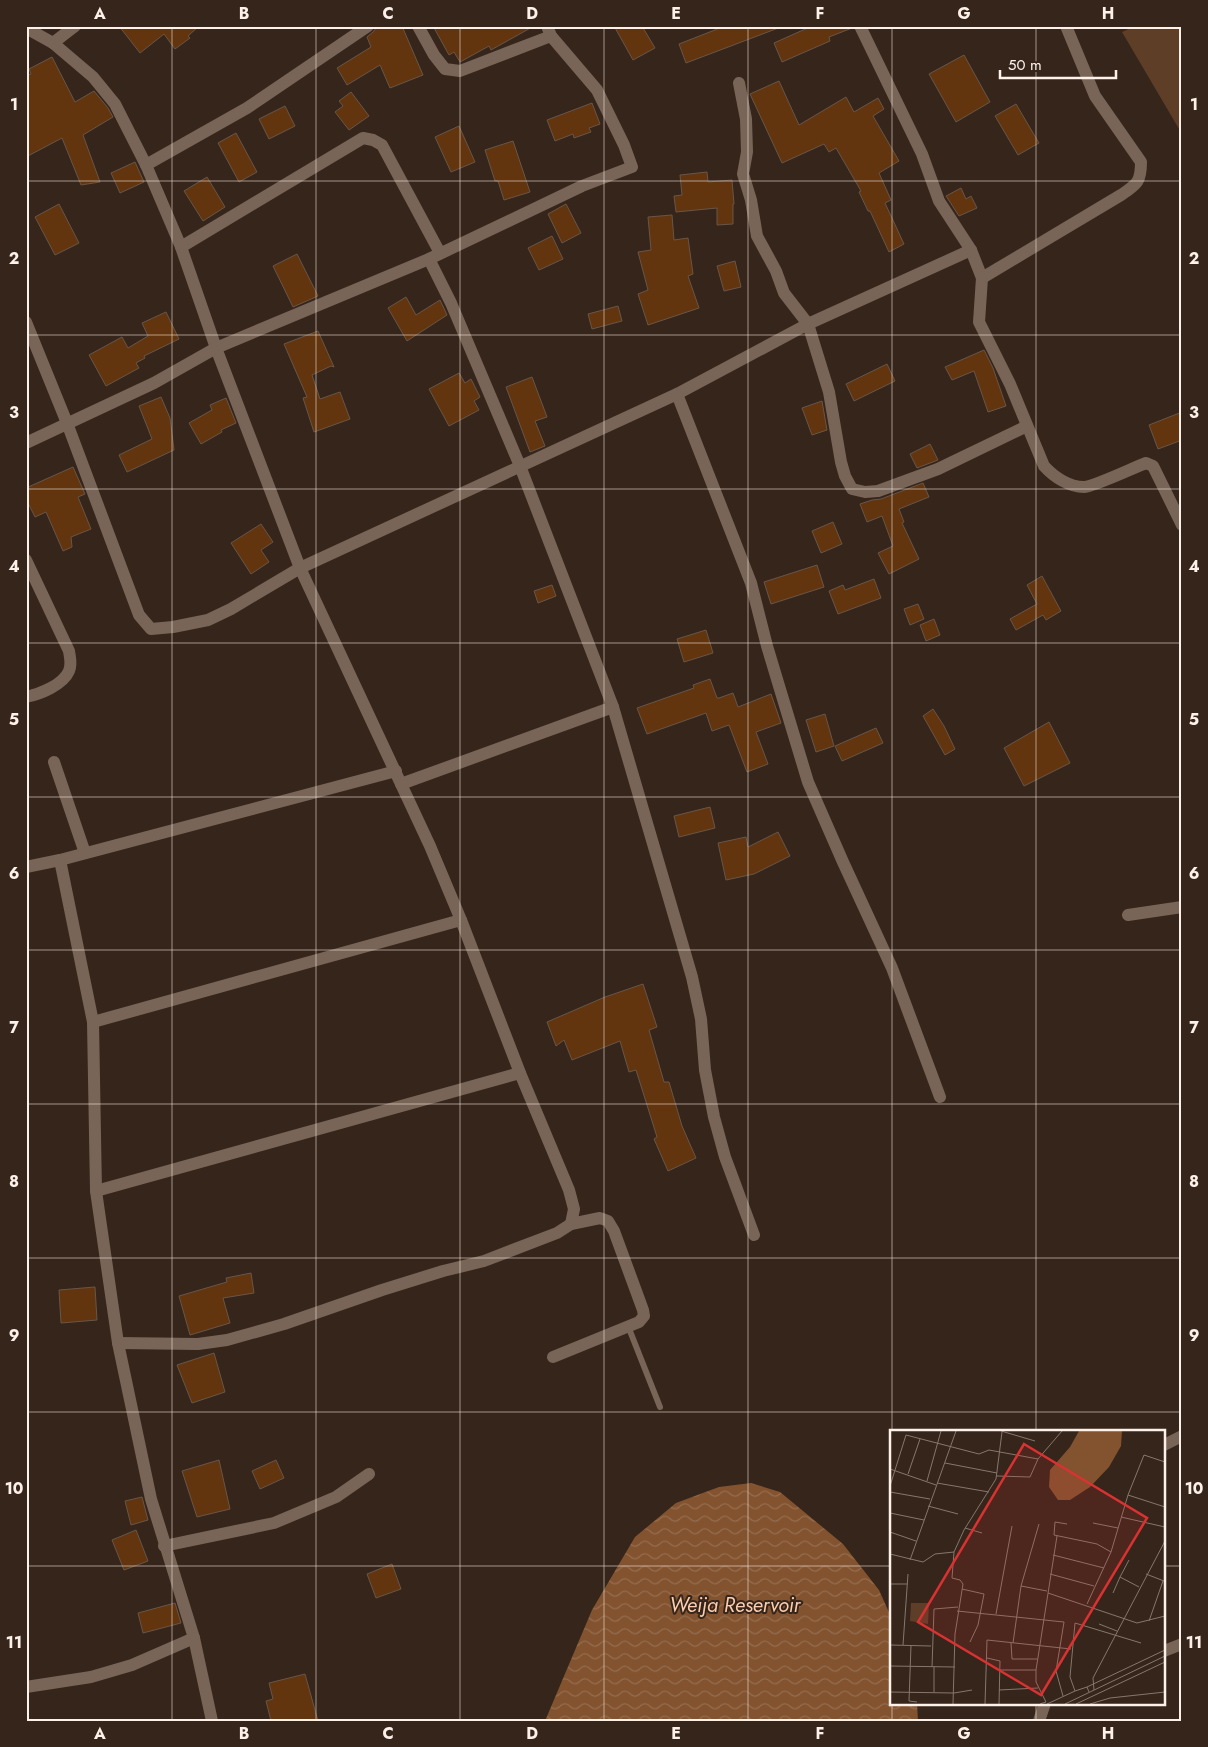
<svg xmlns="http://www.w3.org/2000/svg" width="1208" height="1747" font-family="Jost,sans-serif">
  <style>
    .park { fill: #5f3e27 }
    .water { fill: url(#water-waves) }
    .building { fill: #62350f; stroke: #685649 }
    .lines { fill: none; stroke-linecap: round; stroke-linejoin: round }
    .lane { stroke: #786558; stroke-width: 6 }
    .street { stroke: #786558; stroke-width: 12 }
    .grid { fill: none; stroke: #fdf1ea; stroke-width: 1; stroke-opacity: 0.55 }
    .labels { text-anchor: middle; stroke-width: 4; stroke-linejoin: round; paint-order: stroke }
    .water-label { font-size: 20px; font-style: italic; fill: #fcceaf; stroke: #36251a }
    .inset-road { fill: none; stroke: #86776d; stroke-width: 1 }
    .view { fill: #d83232; fill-opacity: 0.15; stroke: #d83232; stroke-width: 2.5 }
    .inset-edge { fill: none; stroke: #fdf1ea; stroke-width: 2.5 }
    .neatline { fill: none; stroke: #fdf1ea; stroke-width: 2 }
    .grid-label { font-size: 16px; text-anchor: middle; font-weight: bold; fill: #fdf1ea }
  </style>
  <defs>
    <pattern id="water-waves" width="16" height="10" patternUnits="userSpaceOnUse" patternTransform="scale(1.25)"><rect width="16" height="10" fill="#83532f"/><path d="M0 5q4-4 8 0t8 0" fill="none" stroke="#956c4d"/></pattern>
  </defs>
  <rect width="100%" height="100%" fill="#36251a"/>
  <polygon class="park" points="1135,26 1182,26 1182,134 1122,32"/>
  <polygon class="water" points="751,1483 780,1492 843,1544 879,1590 892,1619 892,1703 917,1703 918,1721 545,1721 592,1610 635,1537 676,1503 719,1487"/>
  <g class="building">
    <polygon points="119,26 199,26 188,36 190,38 175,49 164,34 140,53"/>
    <polygon points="380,26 402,26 423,75 390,88 380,65 347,85 337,68 371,47 367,37 373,32 376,28"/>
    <polygon points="433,26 534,26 491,50 489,46 460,62 454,52 449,55"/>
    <polygon points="614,26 642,26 655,48 633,60"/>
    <polygon points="725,26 780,26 781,27 686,63 679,44"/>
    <polygon points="812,26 852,26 852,28 829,37 830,41 782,62 774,43"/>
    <polygon points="964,55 990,102 956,122 929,74"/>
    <polygon points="52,57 75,102 94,91 108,108 113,117 83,135 100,182 81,185 62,138 26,157 26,76 31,74 29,69"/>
    <polygon points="779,81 799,125 846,97 854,112 878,98 884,109 873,116 899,161 879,173 891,200 885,203 904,244 889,252 870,211 868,211 859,192 861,191 836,148 829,152 824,144 782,163 750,94"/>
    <polygon points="351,92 369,116 349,130 335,112 343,106 339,101"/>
    <polygon points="592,103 600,124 589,128 591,132 574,138 573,134 555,141 547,120"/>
    <polygon points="1016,104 1039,143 1018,155 995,116"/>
    <polygon points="285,106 295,126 269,139 259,119"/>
    <polygon points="459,126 475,162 451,172 435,137"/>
    <polygon points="236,133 257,172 239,182 218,143"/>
    <polygon points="513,141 530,192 504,200 498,181 495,181 485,150"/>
    <polygon points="135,162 144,182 120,193 111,173"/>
    <polygon points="707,172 708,182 732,180 734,204 733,204 733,224 717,225 717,208 676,212 674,196 682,195 680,175"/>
    <polygon points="207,177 225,207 203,221 184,191"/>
    <polygon points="961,188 966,199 971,196 977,208 959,216 946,196"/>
    <polygon points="59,204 79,243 55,255 35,217"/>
    <polygon points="566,204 581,233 562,243 548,214"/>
    <polygon points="672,215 674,240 688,238 693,274 688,276 699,308 648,325 638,294 648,290 638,252 651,250 648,217"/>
    <polygon points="552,236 563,259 539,270 528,248"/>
    <polygon points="297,254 318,296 293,307 273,266"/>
    <polygon points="735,261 741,287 724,291 717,266"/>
    <polygon points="406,297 416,315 440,300 447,315 407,341 388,308"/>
    <polygon points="618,306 622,321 592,329 588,314"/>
    <polygon points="166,312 179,339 144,356 145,358 136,363 139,368 106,386 89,355 122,337 128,348 148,336 142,323"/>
    <polygon points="318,331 334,367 331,366 312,375 320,399 340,392 350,419 314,432 303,398 307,397 284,344"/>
    <polygon points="984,350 993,368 1006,406 988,412 974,371 952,380 945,367"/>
    <polygon points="887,364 895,381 854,401 846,384"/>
    <polygon points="459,373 465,383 471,379 480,397 474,401 479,410 449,426 429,389"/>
    <polygon points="532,377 547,417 535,421 545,446 530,452 506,387"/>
    <polygon points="161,397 170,418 174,450 127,472 119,455 152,439 139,406"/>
    <polygon points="226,398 236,423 221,430 222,432 201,444 189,423 212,410 210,405"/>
    <polygon points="822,401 827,430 812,435 802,408"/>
    <polygon points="1182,412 1182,440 1158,449 1149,425"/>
    <polygon points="930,444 938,460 917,468 910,454"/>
    <polygon points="73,467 85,494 78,497 91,529 71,537 72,547 63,551 46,512 35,517 26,499 26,488"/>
    <polygon points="923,483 929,497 899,509 904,522 902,523 919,559 889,574 878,553 893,546 882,516 867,522 860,504 872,500 881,499"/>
    <polygon points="833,522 842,544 821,553 812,531"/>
    <polygon points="261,524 273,542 261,550 269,562 251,574 231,543"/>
    <polygon points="817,565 824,587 771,604 764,582"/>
    <polygon points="1042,576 1061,611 1046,620 1043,615 1016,630 1010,619 1037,604 1027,585"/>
    <polygon points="874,579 881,598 838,614 829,591 843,585 845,590"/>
    <polygon points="552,585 556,596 538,603 534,591"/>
    <polygon points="918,604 924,619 910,625 904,609"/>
    <polygon points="934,619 940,635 926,641 920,625"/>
    <polygon points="706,630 713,653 684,662 677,639"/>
    <polygon points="710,679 717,698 719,698 733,693 738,707 771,694 781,723 756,732 768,764 747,772 729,725 712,731 706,713 647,734 637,708 694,688 693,685"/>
    <polygon points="933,709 944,726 955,749 945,755 923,716"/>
    <polygon points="825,714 834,746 816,752 806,720"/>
    <polygon points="1049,722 1070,763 1024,786 1004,748"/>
    <polygon points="876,728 883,743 842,761 835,746"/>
    <polygon points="710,807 715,828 679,837 674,816"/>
    <polygon points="778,832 790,856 754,874 726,880 718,843 746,837 748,847"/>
    <polygon points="643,984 657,1027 649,1030 664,1082 669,1082 682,1126 696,1158 668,1171 654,1139 657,1137 636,1070 629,1072 620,1041 572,1060 564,1040 556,1046 547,1022 605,997"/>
    <polygon points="251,1273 254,1293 223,1298 230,1323 190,1335 179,1296 227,1282 226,1278"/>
    <polygon points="95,1287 97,1320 61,1323 59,1290"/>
    <polygon points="214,1353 225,1392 192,1403 177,1365"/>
    <polygon points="219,1460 230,1509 197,1517 182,1471"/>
    <polygon points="276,1460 284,1478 260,1489 252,1471"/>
    <polygon points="142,1497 148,1520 131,1525 125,1501"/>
    <polygon points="136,1530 148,1561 124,1570 112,1540"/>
    <polygon points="392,1564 401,1589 376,1598 367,1574"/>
    <polygon points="175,1603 181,1623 143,1633 138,1613"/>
    <polygon points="305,1674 318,1721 271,1721 266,1701 273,1699 269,1683"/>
  </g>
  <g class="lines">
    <polyline class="lane" points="628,1326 660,1407"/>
    <g class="street">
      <polyline points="418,26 434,55 445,69 460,71 551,36"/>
      <path d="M860,26L922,154L939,201L971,250L982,278L979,322L1010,384L1044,466C1054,477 1069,487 1084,487C1093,487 1135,467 1146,463L1153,466L1182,525"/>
      <polyline points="26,28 53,43 93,77 115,104 146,165 181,247 216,348 300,568 430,846 461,920 520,1073 569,1190 574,1209 571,1224"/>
      <polyline points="53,43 75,26"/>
      <polyline points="739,83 746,119 747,152 743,174 751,200 757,236 776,271 784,293 808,324 829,392 841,462 845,476 852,489 865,492 878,491 938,469 1027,426"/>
      <polyline points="146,165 247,108 368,26"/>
      <polyline points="181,247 363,138 373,140 382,145 440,253"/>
      <polyline points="429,259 451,303 520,466 613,707 692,977 701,1019 705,1070 714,1117 725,1157 754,1235"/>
      <path d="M982,278L1121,195C1137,184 1141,182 1141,162L1095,96L1066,26"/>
      <polyline points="26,322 67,423 139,615 151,629 173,627 208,620 231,609 300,568 677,394 808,324 971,250"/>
      <polyline points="677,394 751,583 767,646 808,782 843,862 892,968 940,1097"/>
      <polyline points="26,443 154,383 216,348 429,259 582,186 632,167 624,145 597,90 551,36 547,26"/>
      <path d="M26,560L69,651C70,658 72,664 69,671C63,685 40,694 26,697"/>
      <polyline points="54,762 85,853"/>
      <polyline points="401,784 613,707"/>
      <polyline points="60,860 93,1022 96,1191 118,1343 151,1499 194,1638 212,1721"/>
      <polyline points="26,867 60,860 396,771"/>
      <polyline points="1128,915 1182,907"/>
      <polyline points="93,1022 461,920"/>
      <polyline points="96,1191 520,1073"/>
      <polyline points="118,1343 198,1344 227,1340 284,1324 382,1290 443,1271 484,1261 557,1233 571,1224 600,1218 608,1221 614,1231 643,1310 644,1316 639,1322 553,1357"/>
      <polyline points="1164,1445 1182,1436"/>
      <polyline points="164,1546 274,1523 336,1497 369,1474"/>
      <polyline points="1164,1651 1182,1644"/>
      <polyline points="26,1687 91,1677 132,1665 194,1638"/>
      <polyline points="1039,1721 1045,1703"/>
    </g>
  </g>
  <path class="grid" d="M172,26V1721M316,26V1721M460,26V1721M604,26V1721M748,26V1721M892,26V1431M1036,26V1431M26,181H1182M26,335H1182M26,489H1182M26,643H1182M26,797H1182M26,950H1182M26,1104H1182M26,1258H1182M26,1412H1182M26,1566H892M1164,1566H1182M892,1703V1721M1036,1703V1721"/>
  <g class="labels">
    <g class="water-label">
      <text x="735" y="1612">Weija Reservoir</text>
    </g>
  </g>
  <g transform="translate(890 1430)">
    <rect width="275" height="275" fill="#36251a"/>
    <path d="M21,173H39L38,194L20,191Z" fill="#5f3e27"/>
    <path d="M189,1H232L231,16L219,37L200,57L180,70H168L159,57L160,40L180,17Z" fill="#83532f"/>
    <path class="inset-road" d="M111,1L145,11M275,32L254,25L238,65L275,77M55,33L107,43M0,39L46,55M18,44L30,9M107,46L140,47L148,29L172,1M37,51L51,1M47,53L99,62M0,56L16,5L89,24L99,20L148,29M0,62L40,69M38,76L68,84M0,83L34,90M231,87L275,97M203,93L228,98M177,94L165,92L164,105L207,114L221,122M75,98L92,103M0,102L26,111M0,124L33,132L45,124L64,122L74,100L106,49L112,2M163,125L214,138M20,130L66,1M160,144L204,156M256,144L274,151M230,147L239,130M0,154H17M131,156L157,161M72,159L94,164L88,195L80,212M158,163L247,193L275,186M223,163L230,147L249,157M197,174L221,122L238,65M67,181L174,192L166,241L173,266M106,184L122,96M259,191L273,151M209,194L227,201M121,213L122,229H147M123,213L131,156L149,94M0,215L41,216M13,215L18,144M21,215L19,271L27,272M97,228L110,231L109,274M0,236L65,237M42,237L44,179L68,177M44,237V262M110,240H146M197,257L275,220M109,260L148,258M204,260L203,248L275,111M0,262L64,263L82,260M199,262L197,257L185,261L180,247L185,193L251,213M63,274L65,204L73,154L70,150L62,148L64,122M95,274L97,210L181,219M150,274L156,272L146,252V240L167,106M157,274L185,261M175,274L275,226M186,274L275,232M200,274L220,268L275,262"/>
    <path class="view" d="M134,14L257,88L151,265L28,192Z"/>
    <rect width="275" height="275" class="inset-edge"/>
  </g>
  <rect width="1208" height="1747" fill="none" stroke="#36251a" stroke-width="55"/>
  <path d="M1000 70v8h116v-8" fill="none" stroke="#fdf1ea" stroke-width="2.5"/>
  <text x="1008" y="70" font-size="15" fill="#fdf1ea" stroke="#36251a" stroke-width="4" paint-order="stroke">50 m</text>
  <rect x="28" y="28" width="1152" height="1692" class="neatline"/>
  <g class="grid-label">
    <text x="100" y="19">A</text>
    <text x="244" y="19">B</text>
    <text x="388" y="19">C</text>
    <text x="532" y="19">D</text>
    <text x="676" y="19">E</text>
    <text x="820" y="19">F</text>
    <text x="964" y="19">G</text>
    <text x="1108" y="19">H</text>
    <text x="14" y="110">1</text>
    <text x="1194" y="110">1</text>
    <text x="14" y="264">2</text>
    <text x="1194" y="264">2</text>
    <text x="14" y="418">3</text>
    <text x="1194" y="418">3</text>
    <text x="14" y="572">4</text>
    <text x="1194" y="572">4</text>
    <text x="14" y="725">5</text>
    <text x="1194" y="725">5</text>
    <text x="14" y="879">6</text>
    <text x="1194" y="879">6</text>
    <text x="14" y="1033">7</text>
    <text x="1194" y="1033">7</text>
    <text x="14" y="1187">8</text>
    <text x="1194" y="1187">8</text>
    <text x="14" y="1341">9</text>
    <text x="1194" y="1341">9</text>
    <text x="14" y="1494">10</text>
    <text x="1194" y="1494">10</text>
    <text x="14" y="1648">11</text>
    <text x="1194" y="1648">11</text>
    <text x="100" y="1739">A</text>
    <text x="244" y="1739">B</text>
    <text x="388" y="1739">C</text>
    <text x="532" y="1739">D</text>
    <text x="676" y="1739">E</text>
    <text x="820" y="1739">F</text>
    <text x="964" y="1739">G</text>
    <text x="1108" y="1739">H</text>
  </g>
</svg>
